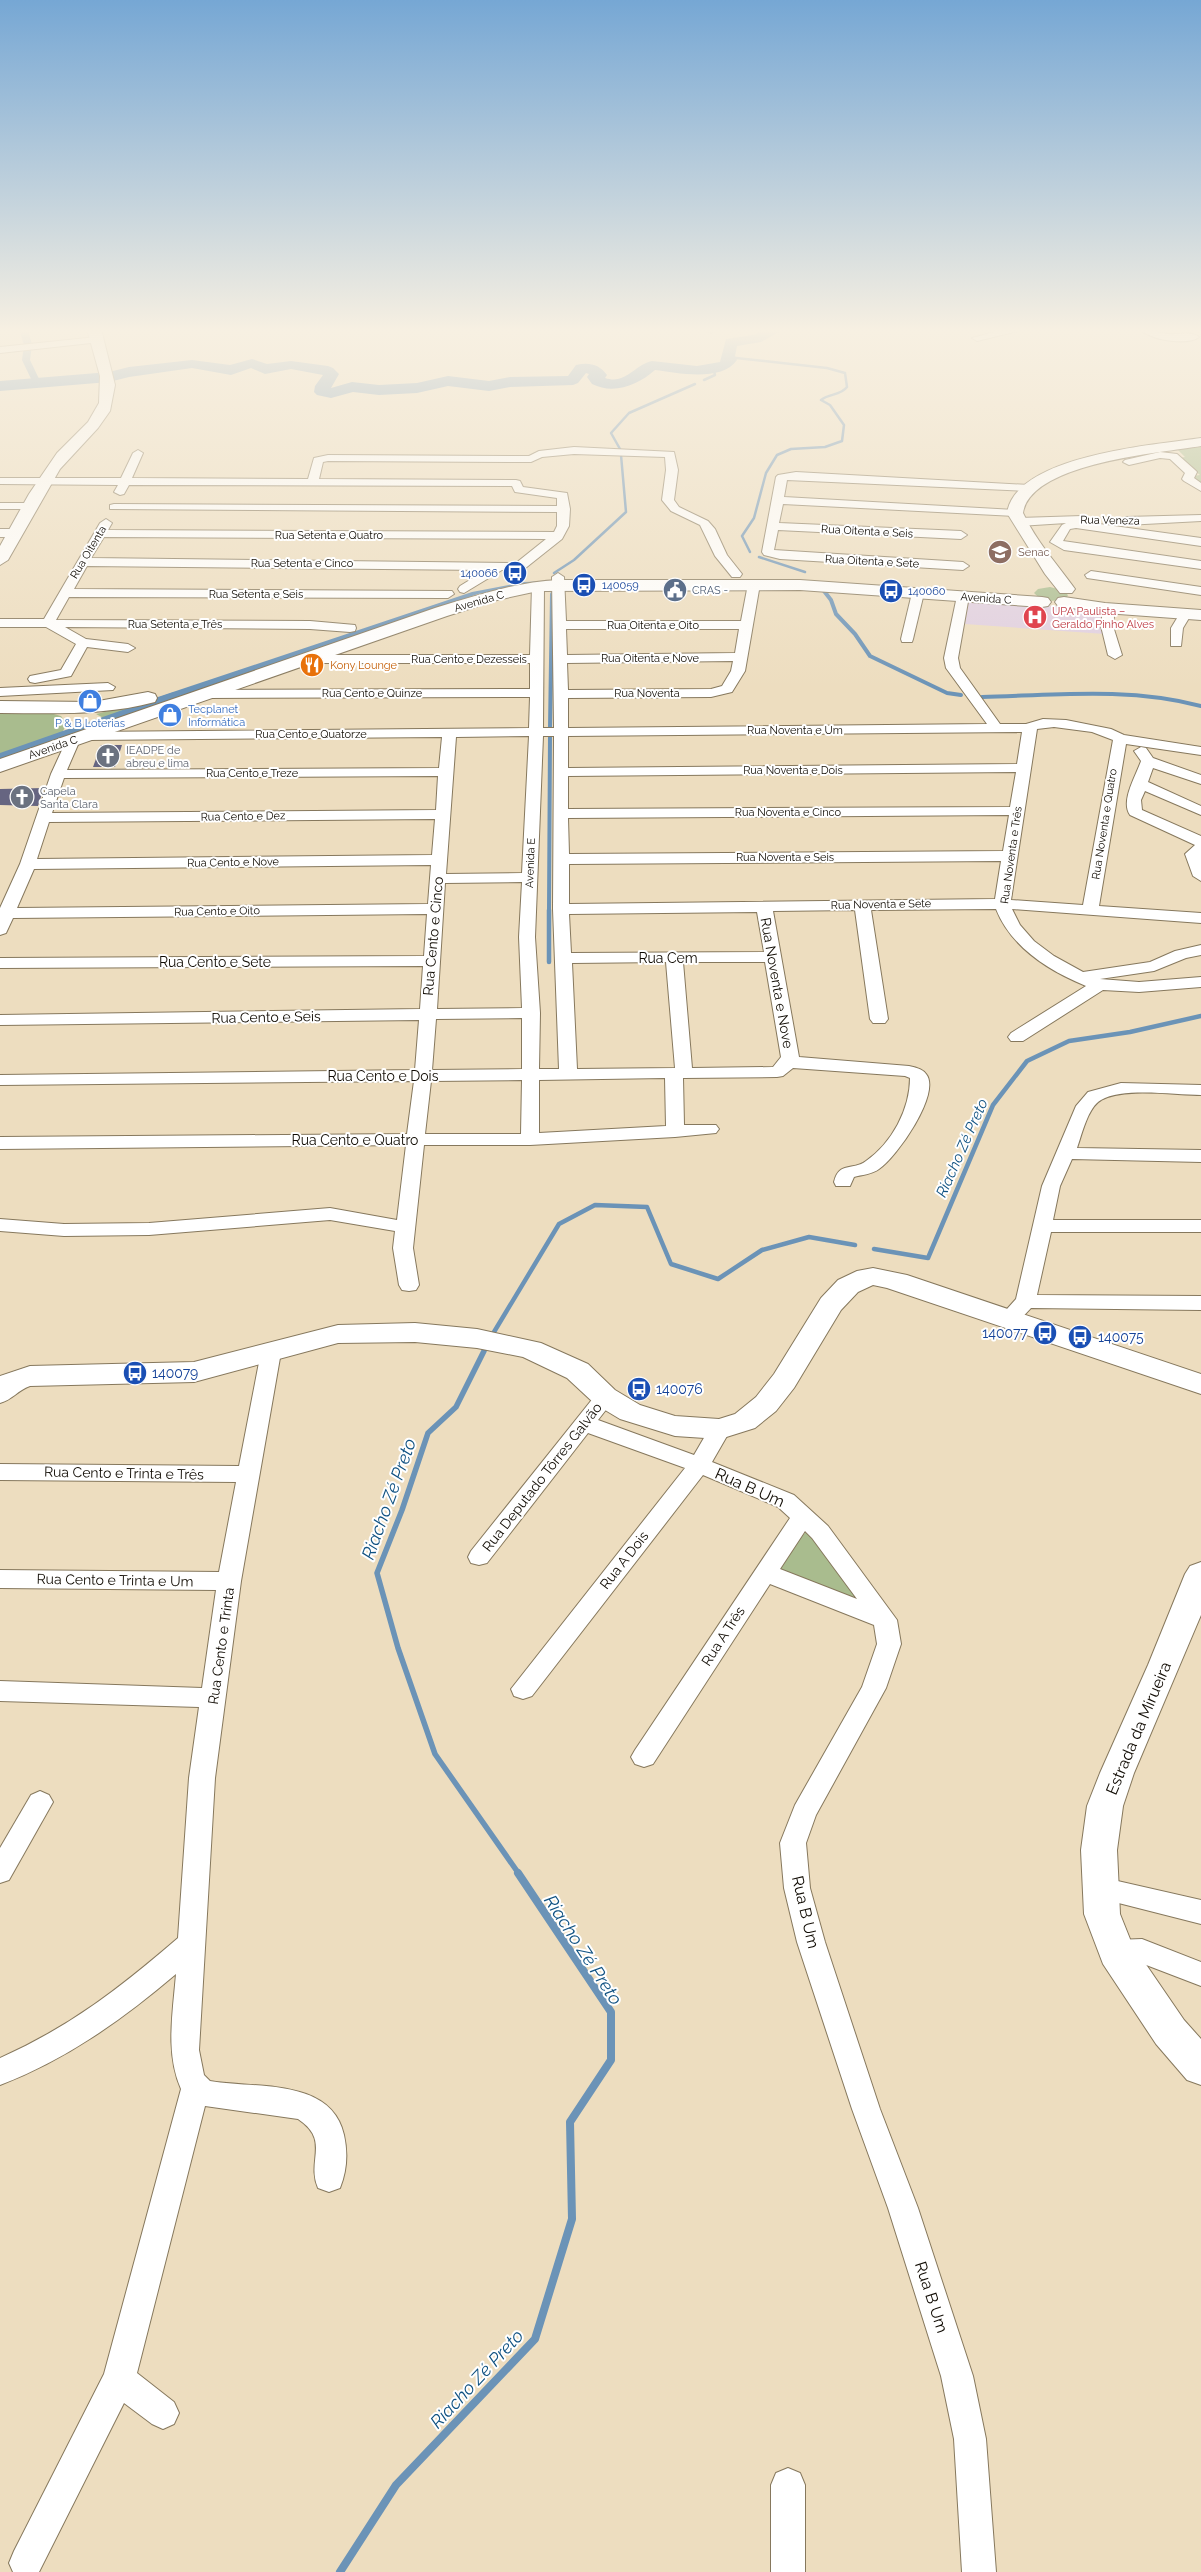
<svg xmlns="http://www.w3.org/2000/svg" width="1201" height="2572" font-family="Raleway,sans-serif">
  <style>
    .medical { fill: #e0cfe1 }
    .green { fill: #a9bc8e }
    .water { fill: #6b93b7 }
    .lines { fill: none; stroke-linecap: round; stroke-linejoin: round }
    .stream-far4 { stroke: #6b93b7; stroke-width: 2.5 }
    .stream-far3 { stroke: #6b93b7; stroke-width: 4 }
    .stream-far2 { stroke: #6b93b7; stroke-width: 4.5 }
    .stream-far1 { stroke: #6b93b7; stroke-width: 5.5 }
    .stream { stroke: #6b93b7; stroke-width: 8 }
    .canal { fill: #6b93b7; fill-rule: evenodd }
    .river { fill: #6b93b7; fill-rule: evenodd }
    .building { fill: #666581 }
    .street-casing { stroke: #86785d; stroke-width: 2 }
    .secondary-casing { stroke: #86785d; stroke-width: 2 }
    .primary-casing { stroke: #86785d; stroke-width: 2 }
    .street { fill: #fff; fill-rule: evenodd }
    .secondary { fill: #fff; fill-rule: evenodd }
    .primary { fill: #fff; fill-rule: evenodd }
    .labels { text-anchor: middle; stroke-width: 4; stroke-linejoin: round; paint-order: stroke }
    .far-street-label { font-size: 11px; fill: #100b03; stroke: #fff }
    .far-education-label { font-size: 11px; fill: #785e54; stroke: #fff; text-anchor: start }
    .far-transit-label { font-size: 11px; fill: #164399; stroke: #fff; text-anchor: start }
    .far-service-label { font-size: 11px; fill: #4e5e75; stroke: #fff; text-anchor: start }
    .far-health-label { font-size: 11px; fill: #be3a42; stroke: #fff; text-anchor: start }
    .far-food-label { font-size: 11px; fill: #c56008; stroke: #fff; text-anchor: start }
    .far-shop-label { font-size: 11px; fill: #366cbe; stroke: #fff; text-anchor: start }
    .far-worship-label { font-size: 11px; fill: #5b616d; stroke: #fff; text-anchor: start }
    .street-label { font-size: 14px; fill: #100b03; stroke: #fff }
    .transit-label { font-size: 14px; fill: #164399; stroke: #fff; text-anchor: start }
    .water-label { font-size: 15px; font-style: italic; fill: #105282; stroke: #fff }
    .near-street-label { font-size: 16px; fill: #100b03; stroke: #fff }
    .near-water-label { font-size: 18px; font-style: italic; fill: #105282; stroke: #fff }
  </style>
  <rect width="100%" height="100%" fill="#edddbf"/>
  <polygon class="medical" points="969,599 1104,610 1105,634 965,624"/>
  <g class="green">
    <polygon points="1201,444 1201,484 1193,476 1200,475 1179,458 1185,457 1178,450"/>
    <path d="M1050,587L1062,590L1068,595L1067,597C1057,603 1042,602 1034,593L1038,589Z"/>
    <polygon points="147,702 156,708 113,723 96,714"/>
    <path d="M50,713L61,716L66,723C62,748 20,754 0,761V714Z"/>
    <polygon points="809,1528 869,1605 774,1571"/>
  </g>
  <polygon class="water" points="548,581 548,583 478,594 156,705 149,700 472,592 524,582"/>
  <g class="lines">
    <g class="stream-far4">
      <path d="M727,357L827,368L845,373L847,387C840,396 830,393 821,400L830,405L844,425L842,441L825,447L791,449L777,455L766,473L754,518L742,536L750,552"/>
      <polyline points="704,380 715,375 713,367"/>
      <polyline points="620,449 611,433 629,413 695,384"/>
      <polyline points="759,557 805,572"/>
      <polyline points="554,573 574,560 626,512 621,455"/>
    </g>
    <g class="stream-far3">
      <polyline points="824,591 831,600 836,614 855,634 870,656 947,693 961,695"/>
      <path d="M982,697C1055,695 1130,687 1201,706"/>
      <polyline points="550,728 552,594"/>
      <polyline points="549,911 550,736"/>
    </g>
    <g class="stream-far2">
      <polyline points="549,910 549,962"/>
      <polyline points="874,1249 928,1258 993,1105 1027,1061 1069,1041 1130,1032 1201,1016"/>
      <polyline points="494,1332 559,1224 595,1205 647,1207 671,1264 718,1279 762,1250 809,1237 855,1245"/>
    </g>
    <polyline class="stream-far1" points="484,1351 456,1407 428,1433 402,1510 377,1573 398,1648 435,1754 519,1874"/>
    <polyline class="stream" points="340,2572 396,2485 535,2339 572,2219 570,2122 611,2060 611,2012 518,1873"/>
    <g class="canal">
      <polygon points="12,329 28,330 32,345 30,360 41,383 40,385 34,385 22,360 24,345 20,332"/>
      <polygon points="174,692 180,696 178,699 0,761 0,753"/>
    </g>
    <path class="river" d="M766,329L781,331L761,342L737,346L735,356L737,360C722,382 678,373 655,370C638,385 614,395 592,384L587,377L589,374L586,373L578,383L573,385L510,387L489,391L448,386L417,393L379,395L353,392L331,398L317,395L314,392L315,386L323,375L291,369L265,374L251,368L231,375L192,368L129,377L109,382L0,391V381L109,372L129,367L192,360L230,365L252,359L267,364L291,361L328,366L333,368L339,374L331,388L352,382L379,385L417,383L448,376L489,381L510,377L568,376L576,365C589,362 599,364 607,375L605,378C626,385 634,365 652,361L697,366L720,362L726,339L753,335Z"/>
  </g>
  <g class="building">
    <polygon points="101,745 122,745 115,767 93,767"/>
    <polygon points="44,788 38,806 0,805 0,789"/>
  </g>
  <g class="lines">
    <g class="street-casing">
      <g id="street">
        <polygon points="705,329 715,329 716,330 711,333"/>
        <polygon points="1006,329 1026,329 977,341 972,338"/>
        <path d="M1140,329C1150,329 1158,333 1168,334C1177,335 1192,331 1199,337C1188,346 1150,340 1140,329Z"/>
        <polygon points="97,337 100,338 100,342 0,353 0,347"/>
        <path d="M574,447L674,452L678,470L674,500L679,507L708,521L715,529L727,555L742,574L740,577H732L715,556L700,525L671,511L662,500L666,470L665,457L574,454L542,457L531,462L328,461L323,462L319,479L516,480L520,481L523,487L567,493L570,509L569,526L562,539L523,570H502L464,593L460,592L458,589L460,586L486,570L87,566L74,589L452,591L454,594L448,598L69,597L56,620L310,621L355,625L356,628L355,631L350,632L310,629L65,627L86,639L128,644L135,648L128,652L87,647L71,676L35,683L30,682L28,679L30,676L61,670L76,644L46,627H0V619H44L100,523L106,519L112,523L108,530L554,532L557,526V512L110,509V505L114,504L557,506V498L515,492L512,486L129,485L124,494L120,495L114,492L118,485L0,484V478H121L133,453L138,450L143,453L132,478L308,479L314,458L328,455L529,456L539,451ZM104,537L546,539L516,563L91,558Z"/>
        <polygon points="1160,452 1177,454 1195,470 1197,472 1194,478 1201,483 1201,491 1184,481 1182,479 1185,473 1170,459 1160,458 1129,465 1123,462 1125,460"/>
        <polygon points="796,472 1029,485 1035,488 1029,491 787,480 784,497 1015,510 1021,513 1015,516 783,504 779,523 961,531 967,535 961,539 778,530 774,550 963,562 969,566 963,570 780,559 764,555 762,552 776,477 778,475"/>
        <polygon points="0,503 31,503 37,506 31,509 0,509"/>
        <polygon points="1201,515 1201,521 1126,525 1120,521 1126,517"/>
        <polygon points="1082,516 1088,519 1085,522 1201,538 1201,546 1076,528 1070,529 1063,541 1201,561 1201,569 1064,550 1050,542 1062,525 1066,523 1019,526 1013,522 1019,518"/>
        <polygon points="0,529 16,529 22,533 16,537 0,537"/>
        <polygon points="1091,571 1201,587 1201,595 1087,578 1085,575"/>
        <path d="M558,573L564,577L566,621H741L748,584L754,580L760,584L745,671L732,692L711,697L568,698V728L987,724L946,668L944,658L957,596L963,592L967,593L969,596L958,658L960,668L1000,724H1026L1043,719L1066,720L1111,729L1124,735L1201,747V755L1126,744L1099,906L1201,913V923L1012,909L1020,925L1034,941L1054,956L1083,972L1150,962L1175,951L1201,945V955L1186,958L1154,971L1100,979L1139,982L1201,977V987L1139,992L1103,990L1023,1041H1011L1008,1037L1011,1033L1086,986C1049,971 1011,947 996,909L871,910L888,1019L885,1023H873L870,1019L855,910L773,911L799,1057L909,1066C914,1067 923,1069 926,1074C942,1093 896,1158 879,1169C873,1174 861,1175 854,1177L850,1186H836L834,1182C839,1161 853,1171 866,1161C892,1143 910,1109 910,1078L905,1076L793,1068L783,1076L777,1077L683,1078L684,1125H716L719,1129L716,1133L675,1137L530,1145H424L413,1248L419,1285L416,1290L409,1291L402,1290L399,1285L393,1248L395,1231L330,1220L149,1235L64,1236L0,1231V1219L64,1224L149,1223L330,1208L397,1220L406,1145L0,1149V1137L407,1134L414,1081L0,1085V1075L415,1070L419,1020L0,1025V1015L420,1009L423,966L0,968V958L424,956L427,914L13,918L6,933L0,935V908L20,864L51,774L68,737L73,736L80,740L67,770L439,768L442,737L86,740L79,736L86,732L529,728L530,697L208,698L201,694L208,690L530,689V663H311L304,659L311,655H530L532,586L538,582L544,586L543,728H554L552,577ZM566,629H739L735,653L567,655ZM733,661L731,671L722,686L711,689L568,690L567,663ZM1054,727L1092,732L1113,740L1083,905L1011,900L1037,729ZM1022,732L1017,764L568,768V736ZM529,736L522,873L446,874L456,737ZM543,736H554L553,909L559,1069H539L540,1013L535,937ZM1016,772L1010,807L568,809V776ZM438,776L436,810L52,813L64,778ZM1009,815L1003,851L569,854L568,818ZM435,819L432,855L37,859L49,822ZM1001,861L995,899L569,904V864ZM431,865L428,904L17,908L34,869ZM522,882L519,937L522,1008L437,1009L445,883ZM757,912L764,952L571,953L569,914ZM666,962L675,1068L577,1069L572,963ZM683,962H765L781,1057L773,1067L692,1068ZM522,1018V1069L432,1070L436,1019ZM665,1078L666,1126L539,1133V1080ZM522,1080L521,1134H425L431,1081Z"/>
        <polygon points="918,589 924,593 913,639 912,642 902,642 901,639 912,593"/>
        <polygon points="1109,604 1115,608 1113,626 1122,655 1115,659 1108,655 1101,626 1103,608"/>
        <polygon points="1186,609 1192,613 1183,628 1181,646 1171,646 1171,628 1182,610"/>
        <polygon points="108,683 115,687 113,690 0,696 0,688"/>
        <path d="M1141,747L1146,748L1153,758L1201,775V784L1153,768L1148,782L1201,806V815L1145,791L1141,800L1142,810L1201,836V881L1193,876L1185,854L1195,845L1130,815C1120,801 1136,776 1141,761L1134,751Z"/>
        <path d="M1121,1083L1201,1085V1095C1175,1095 1123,1087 1101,1100C1088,1107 1082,1134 1077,1148L1201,1150V1162L1072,1159L1060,1186L1053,1220H1201V1232H1051L1037,1295L1201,1296V1310L1031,1308C1022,1317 1015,1328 1001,1324L998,1319L1016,1299L1042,1186L1076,1106L1088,1092Z"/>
        <path d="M271,1345L278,1347L281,1352L241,1581L215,1778L199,2050L204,2075L210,2081C254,2089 331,2077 344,2135C348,2153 347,2171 340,2188L329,2192L318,2188C306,2160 331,2141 298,2119L205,2106L137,2373L174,2402L179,2413L174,2424L163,2429L152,2424L124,2403L39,2572H13L9,2563L14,2551L104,2374L181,2089C165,2053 173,2012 176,1974C123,2019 66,2060 0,2085V2058C70,2027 121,1987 178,1938L189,1778L199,1707L0,1701V1681L202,1688L216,1590L0,1588V1570L219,1572L236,1482L0,1480V1464L239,1466L261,1352L264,1347Z"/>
        <path d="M605,1390L612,1392L616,1397L598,1420L694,1455L712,1424L720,1422L728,1424L731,1429L712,1462L794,1495L828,1526L897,1620L901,1644L886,1688L816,1815L806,1843L810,1888L825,1942L880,2109L918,2208L973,2376L986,2439L996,2572H962L954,2439L941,2376L888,2208L852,2109L797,1942L784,1888L780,1843L795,1805L862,1687L877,1644L874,1625L770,1584L653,1764L644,1767L635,1764L631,1757L635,1750L790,1518L778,1507L703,1475L532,1696L523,1699L514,1696L511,1689L685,1468L588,1433L487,1563L479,1565L471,1563L468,1557L471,1551L598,1392ZM805,1531L812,1538L857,1599L780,1569Z"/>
        <polygon points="40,1791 49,1795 53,1802 9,1880 0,1883 0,1848 31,1795"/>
        <polygon points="1100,1877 1201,1900 1201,1924 1091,1896 1087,1888 1091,1880"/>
        <polygon points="1142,1939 1201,1962 1201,1986 1141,1963 1116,1964 1106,1960 1102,1952 1106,1944 1116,1940"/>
        <polygon points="788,2468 800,2473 805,2485 805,2572 771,2572 771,2485 776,2473"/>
      </g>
    </g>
    <g class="secondary-casing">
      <g id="secondary">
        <polygon points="87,329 101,329 115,385 110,411 98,428 60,469 8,560 0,565 0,546 29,494 57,453 88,422 99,403 100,376"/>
        <path d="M1201,438V446C1160,453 1030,463 1023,513C1036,541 1057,564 1075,589L1072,593H1060L1045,574L1007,513C1016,455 1154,445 1201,438Z"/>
        <path d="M873,1268L907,1275L1201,1374V1394L887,1288L873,1285L858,1292L841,1310L794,1388L776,1411L755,1428L720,1439L675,1436L620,1419L595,1404L567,1378L523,1357L477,1348L415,1342L338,1343L194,1382L30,1386C18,1390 12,1400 0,1403V1376L30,1366L194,1362L338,1325L415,1323L477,1329L541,1343L588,1364L615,1390L640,1405L675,1416L719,1419L735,1414L756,1397L774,1374L821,1298L838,1280L857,1271Z"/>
        <polygon points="1201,1562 1201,1615 1134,1773 1123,1806 1117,1850 1120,1914 1132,1944 1184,2020 1201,2039 1201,2085 1187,2080 1156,2044 1103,1964 1084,1914 1081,1850 1087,1806 1100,1773 1148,1665 1185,1574 1190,1566"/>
      </g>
    </g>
    <g class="primary-casing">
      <g id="primary">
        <path d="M558,580H800L1042,597L1048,598L1051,602L1048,606L1042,607L800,590L538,591L497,600L447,616L0,772V759L435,608C475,596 516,582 558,580Z"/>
        <polygon points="1064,597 1105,603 1201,610 1201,620 1105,613 1058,606 1055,602 1058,598"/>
        <path d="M148,692L155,694L157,698L155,702C103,716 53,713 0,713V701L93,702Z"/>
      </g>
    </g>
    <use href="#street" class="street"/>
    <use href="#secondary" class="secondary"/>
    <use href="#primary" class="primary"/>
  </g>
  <linearGradient id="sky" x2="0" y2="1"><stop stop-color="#76a7d4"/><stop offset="0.48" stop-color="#f7f0e2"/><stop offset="1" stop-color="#f7f0e2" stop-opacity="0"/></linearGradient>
  <rect width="1201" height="689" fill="url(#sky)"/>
  <defs>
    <g id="school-disc" transform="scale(1.25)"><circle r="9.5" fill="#8d6e63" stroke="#fff"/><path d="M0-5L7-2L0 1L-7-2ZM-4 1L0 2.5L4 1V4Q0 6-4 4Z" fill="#fff"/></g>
    <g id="bus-disc" transform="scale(1.25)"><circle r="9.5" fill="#1a4fb4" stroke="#fff"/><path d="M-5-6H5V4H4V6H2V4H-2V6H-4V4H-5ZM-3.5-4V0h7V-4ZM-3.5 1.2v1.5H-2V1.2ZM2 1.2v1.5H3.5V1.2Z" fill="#fff"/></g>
    <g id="civic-disc" transform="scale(1.25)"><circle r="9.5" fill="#5c6f8a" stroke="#fff"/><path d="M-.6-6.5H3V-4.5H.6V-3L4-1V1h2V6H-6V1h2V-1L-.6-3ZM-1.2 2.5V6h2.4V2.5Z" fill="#fff"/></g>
    <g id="hospital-disc" transform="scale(1.25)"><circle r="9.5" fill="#e0444e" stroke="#fff"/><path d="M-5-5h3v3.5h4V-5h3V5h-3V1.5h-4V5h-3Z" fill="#fff"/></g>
    <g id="restaurant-disc" transform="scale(1.25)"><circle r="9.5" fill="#e8710a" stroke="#fff"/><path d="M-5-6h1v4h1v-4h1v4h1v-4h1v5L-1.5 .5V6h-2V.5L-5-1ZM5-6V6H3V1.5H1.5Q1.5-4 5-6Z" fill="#fff"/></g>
    <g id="shop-disc" transform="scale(1.25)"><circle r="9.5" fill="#3f7fe0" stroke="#fff"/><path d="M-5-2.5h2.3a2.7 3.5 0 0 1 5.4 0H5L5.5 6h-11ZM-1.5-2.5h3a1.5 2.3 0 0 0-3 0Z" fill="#fff"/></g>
    <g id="church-disc" transform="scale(1.25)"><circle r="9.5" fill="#6b7280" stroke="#fff"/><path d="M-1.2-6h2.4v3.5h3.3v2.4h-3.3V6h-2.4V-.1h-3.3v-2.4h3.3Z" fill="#fff"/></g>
  </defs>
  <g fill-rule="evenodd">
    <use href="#school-disc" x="1000" y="552"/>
    <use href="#bus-disc" x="515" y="573"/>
    <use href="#bus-disc" x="584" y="585"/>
    <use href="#civic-disc" x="675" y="590"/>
    <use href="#bus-disc" x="891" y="591"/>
    <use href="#hospital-disc" x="1035" y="617"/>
    <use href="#restaurant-disc" x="312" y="665"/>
    <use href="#shop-disc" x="90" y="701"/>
    <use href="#shop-disc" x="170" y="715"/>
    <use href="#church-disc" x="108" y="756"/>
    <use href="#church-disc" x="22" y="797"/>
    <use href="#bus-disc" x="1045" y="1333"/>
    <use href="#bus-disc" x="1080" y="1337"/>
    <use href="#bus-disc" x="135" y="1373"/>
    <use href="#bus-disc" x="639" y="1389"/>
  </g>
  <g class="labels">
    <g class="far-street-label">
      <text transform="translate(1110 520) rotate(1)" y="4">Rua Veneza</text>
      <text transform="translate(867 531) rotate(3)" y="4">Rua Oitenta e Seis</text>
      <text x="329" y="539">Rua Setenta e Quatro</text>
      <text transform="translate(88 552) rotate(-59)" y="4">Rua Oitenta</text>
      <text transform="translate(872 561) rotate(3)" y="4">Rua Oitenta e Sete</text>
      <text x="302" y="567">Rua Setenta e Cinco</text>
      <text x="256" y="598">Rua Setenta e Seis</text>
      <text transform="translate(986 598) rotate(4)" y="4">Avenida C</text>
      <text transform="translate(479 601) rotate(-16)" y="4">Avenida C</text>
      <text x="175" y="628">Rua Setenta e Três</text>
      <text x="653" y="629">Rua Oitenta e Oito</text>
      <text x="650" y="662">Rua Oitenta e Nove</text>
      <text x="469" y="663">Rua Cento e Dezesseis</text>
      <text x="372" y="697">Rua Cento e Quinze</text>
      <text x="647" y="697">Rua Noventa</text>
      <text x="795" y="734">Rua Noventa e Um</text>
      <text x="311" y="738">Rua Cento e Quatorze</text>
      <text transform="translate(53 747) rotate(-19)" y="4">Avenida C</text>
      <text x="793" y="774">Rua Noventa e Dois</text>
      <text x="252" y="777">Rua Cento e Treze</text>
      <text x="788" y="816">Rua Noventa e Cinco</text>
      <text transform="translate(243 816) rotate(-1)" y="4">Rua Cento e Dez</text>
      <text transform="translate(1104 824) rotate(-81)" y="4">Rua Noventa e Quatro</text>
      <text transform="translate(1011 855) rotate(-82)" y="4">Rua Noventa e Três</text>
      <text x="785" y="861">Rua Noventa e Seis</text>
      <text transform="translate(233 862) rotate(-1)" y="4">Rua Cento e Nove</text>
      <text transform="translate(530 863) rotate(-88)" y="4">Avenida E</text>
      <text transform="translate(881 904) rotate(-1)" y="4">Rua Noventa e Sete</text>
      <text transform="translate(217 911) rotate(-1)" y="4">Rua Cento e Oito</text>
    </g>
    <g class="far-education-label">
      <text x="1018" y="556">Senac</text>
    </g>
    <g class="far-transit-label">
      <text x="498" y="577" text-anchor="end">140066</text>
      <text x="602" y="589">140059</text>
      <text x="908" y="595">140060</text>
    </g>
    <g class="far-service-label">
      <text x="692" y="594">CRAS -</text>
    </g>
    <g class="far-health-label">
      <text x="1052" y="615">UPA Paulista –<tspan x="1052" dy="13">Geraldo Pinho Alves</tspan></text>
    </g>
    <g class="far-food-label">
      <text x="330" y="669">Kony Lounge</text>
    </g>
    <g class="far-shop-label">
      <text x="188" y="713">Tecplanet<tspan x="188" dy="13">Informática</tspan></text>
      <text x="90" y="727" text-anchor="middle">P &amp; B Loterias</text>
    </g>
    <g class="far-worship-label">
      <text x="126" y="754">IEADPE de<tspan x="126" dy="13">abreu e lima</tspan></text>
      <text x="40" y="795">Capela<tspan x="40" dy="13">Santa Clara</tspan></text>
    </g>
    <g class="street-label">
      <text transform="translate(433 936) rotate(-85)" y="5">Rua Cento e Cinco</text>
      <text x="668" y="963">Rua Cem</text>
      <text x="215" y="967">Rua Cento e Sete</text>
      <text transform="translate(777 983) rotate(80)" y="5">Rua Noventa e Nove</text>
      <text transform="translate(266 1017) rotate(-1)" y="5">Rua Cento e Seis</text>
      <text x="383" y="1081">Rua Cento e Dois</text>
      <text x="355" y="1145">Rua Cento e Quatro</text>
      <text transform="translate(124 1473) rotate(1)" y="5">Rua Cento e Trinta e Três</text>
      <text transform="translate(542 1477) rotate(-52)" y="5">Rua Deputado Tôrres Galvão</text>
      <text transform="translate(624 1560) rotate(-52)" y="5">Rua A Dois</text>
      <text transform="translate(115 1580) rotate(1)" y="5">Rua Cento e Trinta e Um</text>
      <text transform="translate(723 1636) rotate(-57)" y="5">Rua A Três</text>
      <text transform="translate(221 1646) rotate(-82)" y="5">Rua Cento e Trinta</text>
    </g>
    <g class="transit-label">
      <text x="1028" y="1338" text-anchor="end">140077</text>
      <text x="1098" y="1342">140075</text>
      <text x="152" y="1378">140079</text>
      <text x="656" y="1394">140076</text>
    </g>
    <g class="water-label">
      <text transform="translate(962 1148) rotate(-66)" y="5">Riacho Zé Preto</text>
    </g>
    <g class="near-street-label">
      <text transform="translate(750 1487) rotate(24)" y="6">Rua B Um</text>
      <text transform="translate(1138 1728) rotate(-67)" y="6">Estrada da Mirueira</text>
      <text transform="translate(806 1912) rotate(77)" y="6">Rua B Um</text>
      <text transform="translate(932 2297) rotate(72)" y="6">Rua B Um</text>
    </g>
    <g class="near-water-label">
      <text transform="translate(389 1499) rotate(-70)" y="6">Riacho Zé Preto</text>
      <text transform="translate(583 1950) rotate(57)" y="6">Riacho Zé Preto</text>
      <text transform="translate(477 2379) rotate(-47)" y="6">Riacho Zé Preto</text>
    </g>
  </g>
</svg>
